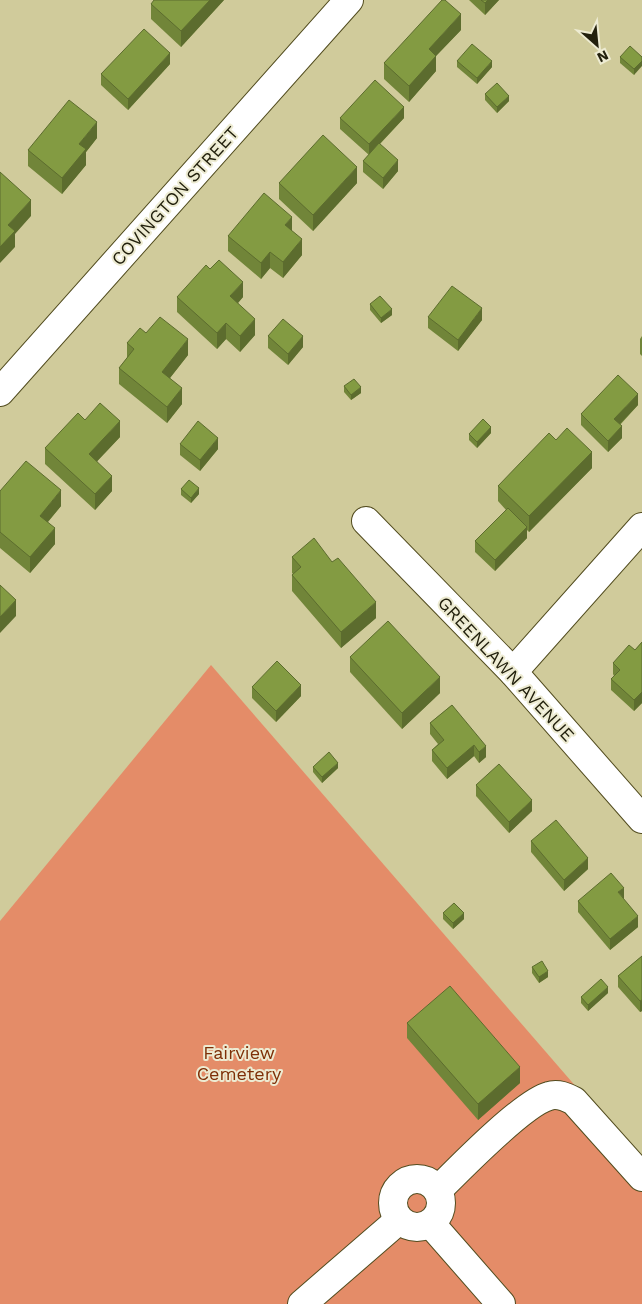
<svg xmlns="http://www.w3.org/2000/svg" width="642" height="1304" font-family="'Work Sans',sans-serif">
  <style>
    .green { fill: #e48c68 }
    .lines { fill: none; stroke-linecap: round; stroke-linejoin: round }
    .minor-casing { stroke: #524c1f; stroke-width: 30 }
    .minor { stroke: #fff; stroke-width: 28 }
    .wall { fill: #718539 }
    .shaded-wall { fill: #5c6c2e }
    .building { fill: #839b42; stroke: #5c6c2e }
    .labels { text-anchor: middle; stroke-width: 4; stroke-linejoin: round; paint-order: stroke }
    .street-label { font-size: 18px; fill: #22200d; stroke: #edebd2 }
    .park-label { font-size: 18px; fill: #7e2f07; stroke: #edebd2 }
  </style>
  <rect width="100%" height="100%" fill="#d0cb9b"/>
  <polygon class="green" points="211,665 642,1163 642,1304 0,1304 0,921"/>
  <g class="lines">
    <g class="minor-casing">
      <g id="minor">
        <polyline points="0,392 349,0"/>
        <polyline points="366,521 513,672 642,819"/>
        <polyline points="513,672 642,527"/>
        <circle cx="417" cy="1203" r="24"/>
        <path d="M438,1190C459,1169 523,1103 549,1096C558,1093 566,1097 574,1101L642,1177"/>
        <polyline points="431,1224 501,1304"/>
        <polyline points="302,1304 399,1220"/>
      </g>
    </g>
    <use href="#minor" class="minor"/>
  </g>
  <g class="wall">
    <polygon points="224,0 181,47 151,19 151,4"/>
    <polygon points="469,0 499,0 485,15"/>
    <polygon points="461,30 436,56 436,71 409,102 384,79 384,63"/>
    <polygon points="620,57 642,57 634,75 620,63"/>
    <polygon points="457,61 492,67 477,84 457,67"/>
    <polygon points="170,64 128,110 101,85 101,74"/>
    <polygon points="485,94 509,101 497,113 485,100"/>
    <polygon points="340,118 404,118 380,144 398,171 383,189 363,172 363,161 369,155 340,129"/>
    <polygon points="97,138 86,152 86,165 62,194 28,166 28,150"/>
    <polygon points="279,183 357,183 313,231 279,199"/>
    <polygon points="292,232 302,255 283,278 270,268 261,279 228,251 228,236"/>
    <polygon points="177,297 243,297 238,303 255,335 240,352 226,339 217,349 177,312"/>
    <polygon points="370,304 392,315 381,323 370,310"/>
    <polygon points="428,317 482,320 458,351 428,328"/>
    <polygon points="146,333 188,355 170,378 182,404 167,423 119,384 119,368 127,358 127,343"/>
    <polygon points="268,336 303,347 288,365 268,348"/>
    <polygon points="642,336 642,356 640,354 640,339"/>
    <polygon points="344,386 361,393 351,400 344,392"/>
    <polygon points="638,405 620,425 622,438 608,452 581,425 581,414"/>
    <polygon points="85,420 120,437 97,461 112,491 95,510 45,464 45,448"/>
    <polygon points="491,433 477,448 469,440 469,434"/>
    <polygon points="556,440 592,468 529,532 527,530 527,538 495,571 475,552 475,541 506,510 498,501 498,486"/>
    <polygon points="180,444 218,449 200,471 180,455"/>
    <polygon points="181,489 199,494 191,503 181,495"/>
    <polygon points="0,491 61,506 48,522 55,544 30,573 0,548"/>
    <polygon points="292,557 376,618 341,648 292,591 292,575 293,574 292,573"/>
    <polygon points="642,642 642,703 634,711 611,690 611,679 614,676 613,674 613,663 635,650"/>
    <polygon points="350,657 440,693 402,729 350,672"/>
    <polygon points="252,687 301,696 276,722 252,698"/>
    <polygon points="452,705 486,757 479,763 474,756 447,779 432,761 432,750 438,744 430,734 430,723"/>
    <polygon points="313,767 338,768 322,783 313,772"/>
    <polygon points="476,785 532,811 509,833 476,796"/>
    <polygon points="531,841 588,869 564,891 531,852"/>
    <polygon points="578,901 638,927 610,950 578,912"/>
    <polygon points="443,913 464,919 453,929 443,919"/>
    <polygon points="642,956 642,1011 640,1012 618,987 618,976"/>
    <polygon points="532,967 548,977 539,983 532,973"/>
    <polygon points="608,993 588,1011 581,1003 581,997"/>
    <polygon points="407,1023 520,1083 478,1120 407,1038"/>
  </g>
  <g class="shaded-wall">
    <polygon points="210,0 224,0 181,47 181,31"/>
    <polygon points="488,0 499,0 485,15 485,3"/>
    <polygon points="461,14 461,30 436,56 436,71 409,102 409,86 429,49"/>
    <polygon points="170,53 170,64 128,110 128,99"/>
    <polygon points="492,61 492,67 477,84 477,78"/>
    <polygon points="642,61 642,66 634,75 634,69"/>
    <polygon points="509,96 509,101 497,113 497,107"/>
    <polygon points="404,107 404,118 369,155 369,144"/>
    <polygon points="97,122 97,138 86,152 86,165 62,194 62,178 79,144"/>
    <polygon points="398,160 398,171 383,189 383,178"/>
    <polygon points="357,167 357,183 313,231 313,215"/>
    <polygon points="31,200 31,216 15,234 15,247 0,263 0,247 8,225"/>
    <polygon points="292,217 292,232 285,225"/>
    <polygon points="302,239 302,255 283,278 283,262"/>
    <polygon points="270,252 270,268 261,279 261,263"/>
    <polygon points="243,282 243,297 230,312 230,296"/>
    <polygon points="482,308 482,320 458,351 458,340"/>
    <polygon points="392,309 392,315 381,323 381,318"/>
    <polygon points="255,319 255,335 240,352 240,336"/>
    <polygon points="226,323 226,339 217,349 217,333"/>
    <polygon points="303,336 303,347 288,365 288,354"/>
    <polygon points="188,339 188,355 162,388 162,372"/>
    <polygon points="361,387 361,393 351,400 351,395"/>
    <polygon points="182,388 182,404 167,423 167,407"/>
    <polygon points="638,394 638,405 614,430 614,419"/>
    <polygon points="120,421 120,437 89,470 89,454"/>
    <polygon points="622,426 622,438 608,452 608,441"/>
    <polygon points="491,427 491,433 477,448 477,442"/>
    <polygon points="218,438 218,449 200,471 200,460"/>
    <polygon points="592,452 592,468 529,532 529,516"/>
    <polygon points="112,476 112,491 95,510 95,494"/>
    <polygon points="199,488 199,494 191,503 191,498"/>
    <polygon points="61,490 61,506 40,531 40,516"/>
    <polygon points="527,527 527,538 495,571 495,560"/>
    <polygon points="55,528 55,544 30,573 30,557"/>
    <polygon points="16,600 16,616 0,633 0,617"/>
    <polygon points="376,602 376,618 341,648 341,632"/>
    <polygon points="440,677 440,693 402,729 402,713"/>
    <polygon points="301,685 301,696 276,722 276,711"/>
    <polygon points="642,692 642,703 634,711 634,700"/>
    <polygon points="474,745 474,756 447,779 447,768"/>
    <polygon points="486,746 486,757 479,763 479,752"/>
    <polygon points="338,763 338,768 322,783 322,777"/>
    <polygon points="532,800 532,811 509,833 509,822"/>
    <polygon points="588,858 588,869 564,891 564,880"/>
    <polygon points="624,888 624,899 618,892"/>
    <polygon points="464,913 464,919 453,929 453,923"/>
    <polygon points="638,916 638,927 610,950 610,939"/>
    <polygon points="548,971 548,977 539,983 539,977"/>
    <polygon points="608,987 608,993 588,1011 588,1005"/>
    <polygon points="642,1000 642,1011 640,1012 640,1001"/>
    <polygon points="520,1067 520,1083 478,1120 478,1104"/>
  </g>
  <g class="building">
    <polygon points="154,0 210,0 181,31 151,4"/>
    <polygon points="442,0 445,0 461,14 429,49 436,56 409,86 384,63"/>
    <polygon points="481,0 488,0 485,3"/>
    <polygon points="144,29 170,53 128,99 101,74"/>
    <polygon points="472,44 492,61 477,78 457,61"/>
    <polygon points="630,46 642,57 642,61 634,69 620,57"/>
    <polygon points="375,80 404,107 369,144 340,118"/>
    <polygon points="497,83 509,96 497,107 485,94"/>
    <polygon points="69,100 97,122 79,144 86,149 62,178 28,150"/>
    <polygon points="323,135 357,167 313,215 279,183"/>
    <polygon points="379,143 398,160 383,178 363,161"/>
    <polygon points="0,172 31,200 8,225 15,231 0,247"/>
    <polygon points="264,193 292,217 285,225 302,239 283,262 270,252 261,263 228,236"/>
    <polygon points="219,260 243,282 230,296 255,319 240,336 226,323 217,333 177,297 206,265 210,269"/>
    <polygon points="452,286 482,308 458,340 428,317"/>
    <polygon points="380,296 392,309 381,318 370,304"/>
    <polygon points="160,317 188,339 162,372 182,388 167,407 119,368 134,349 127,343 140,328 146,333"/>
    <polygon points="283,319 303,336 288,354 268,336"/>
    <polygon points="618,375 638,394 614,419 622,426 608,441 581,414"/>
    <polygon points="354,379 361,387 351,395 344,386"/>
    <polygon points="100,403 120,421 89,454 112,476 95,494 45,448 78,413 85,420"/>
    <polygon points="483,419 491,427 477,442 469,434"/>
    <polygon points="198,421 218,438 200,460 180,444"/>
    <polygon points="567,428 592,452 529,516 498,486 549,433 556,440"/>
    <polygon points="26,461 61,490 40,516 55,528 30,557 0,532 0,491"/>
    <polygon points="189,480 199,488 191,498 181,489"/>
    <polygon points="508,508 527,527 495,560 475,541"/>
    <polygon points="314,538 332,562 338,558 376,602 341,632 292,575 301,567 292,557"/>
    <polygon points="0,585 16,600 0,617"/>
    <polygon points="388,621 440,677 402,713 350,657"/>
    <polygon points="642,642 642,692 634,700 611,679 620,670 613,663 629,645 635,650"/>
    <polygon points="277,661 301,685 276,711 252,687"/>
    <polygon points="452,705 486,746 479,752 474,745 447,768 432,750 444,740 430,723"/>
    <polygon points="329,752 338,763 322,777 313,767"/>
    <polygon points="499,764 532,800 509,822 476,785"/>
    <polygon points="556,820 588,858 564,880 531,841"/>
    <polygon points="611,873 624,888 618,892 638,916 610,939 578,901"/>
    <polygon points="454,903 464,913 453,923 443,913"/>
    <polygon points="642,956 642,1000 640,1001 618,976"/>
    <polygon points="542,961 548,971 539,977 532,967"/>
    <polygon points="601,979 608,987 588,1005 581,997"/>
    <polygon points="450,986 520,1067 478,1104 407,1023"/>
  </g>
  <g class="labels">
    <g class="street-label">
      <text transform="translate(175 196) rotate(-48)" y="6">COVINGTON STREET</text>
      <text transform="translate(506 669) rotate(47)" y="6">GREENLAWN AVENUE</text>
    </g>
    <g class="park-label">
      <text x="239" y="1059">Fairview<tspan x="239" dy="21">Cemetery</tspan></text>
    </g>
  </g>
  <g transform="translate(597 45) rotate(153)" stroke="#edebd2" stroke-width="4" paint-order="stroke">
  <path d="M0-4L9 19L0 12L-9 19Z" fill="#22200d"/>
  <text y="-8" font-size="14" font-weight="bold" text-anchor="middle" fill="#22200d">N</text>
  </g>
</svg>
